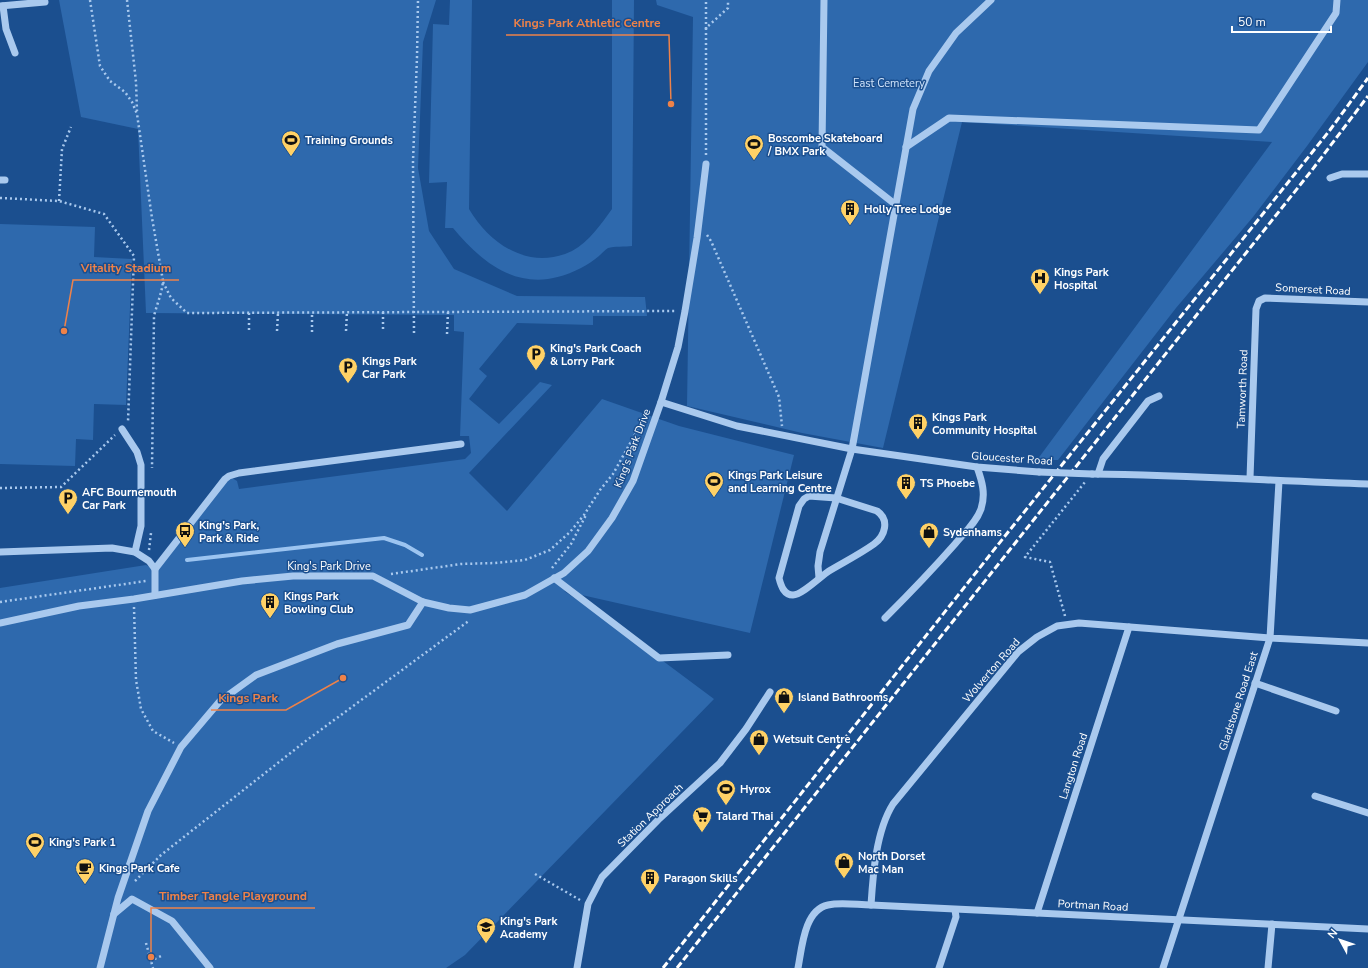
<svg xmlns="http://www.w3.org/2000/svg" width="1368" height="968" font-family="'Nunito Sans',sans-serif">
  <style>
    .green { fill: #2e69ad }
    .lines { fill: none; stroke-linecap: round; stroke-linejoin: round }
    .stream { stroke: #9cc4f0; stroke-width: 4 }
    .path { stroke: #a9c9ee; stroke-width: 2.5; stroke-dasharray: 2 3; stroke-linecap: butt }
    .minor { stroke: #a9c9ee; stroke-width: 7 }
    .rail { stroke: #fff; stroke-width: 3; stroke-dasharray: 7 3; stroke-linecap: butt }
    .minor-bridge { stroke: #a9c9ee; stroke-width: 7 }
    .labels { text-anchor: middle; stroke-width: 3; stroke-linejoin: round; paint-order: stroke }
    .park-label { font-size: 11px; fill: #cfe3fa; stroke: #1b4f8f }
    .poi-label { font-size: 11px; font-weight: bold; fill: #fff; stroke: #1b4f8f; text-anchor: start }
    .street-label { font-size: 11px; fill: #fff; stroke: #1b4f8f }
    .leader { fill: none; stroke: #ee8249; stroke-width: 1.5 }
    .callout-dot { fill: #ee8249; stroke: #1b4f8f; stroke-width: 1.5 }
    .callout-label { font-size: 12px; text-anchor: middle; font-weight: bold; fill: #ee8249; stroke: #1b4f8f; stroke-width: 3; stroke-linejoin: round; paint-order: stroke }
  </style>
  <rect width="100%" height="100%" fill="#1b4f8f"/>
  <g class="green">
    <polygon points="59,0 436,0 423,42 418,168 429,231 454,269 517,296 645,297 647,316 593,316 593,325 517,323 479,369 487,376 469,399 499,424 540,382 552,385 469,473 507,511 602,399 679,426 794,455 750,633 564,591 612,623 714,699 465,955 446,968 0,968 0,588 146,565 155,569 229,476 237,481 239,489 465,459 471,453 469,436 460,436 464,332 454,331 454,315 146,313 138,129 81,117"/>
    <path d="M450,0H472L469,209C490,245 530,271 572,251C589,242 601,224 612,209V0H634L632,246C625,247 614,246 608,248C605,250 601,254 599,256C593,261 587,265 581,268C527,296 488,270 453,228H445L447,182L429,183L433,24L449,25Z"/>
    <polygon points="656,0 1368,0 1368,62 1307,146 1253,217 1176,308 1058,460 1037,460 1272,142 962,122 883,448 802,433 687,406 693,17 657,5"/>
    <polygon points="0,224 95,227 94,257 132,259 126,405 94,404 93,440 76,439 75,466 0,464"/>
  </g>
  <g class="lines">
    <polyline class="stream" points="187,560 384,538 405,545 422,555"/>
    <g class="path">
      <path d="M90,0L100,66L110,81L125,92L132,102L137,114L152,218L163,281C162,293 157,304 154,316L152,468"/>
      <polyline points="127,0 136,82 137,111"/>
      <polyline points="706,29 706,0"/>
      <polyline points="706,155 706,28 728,8 728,0"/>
      <polyline points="0,198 59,201 104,214 134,256 128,422"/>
      <polyline points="59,201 62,149 71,127"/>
      <polyline points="707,235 711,241 779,397 782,426"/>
      <polyline points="163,282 171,298 187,313 676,311"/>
      <polyline points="383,312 383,332"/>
      <polyline points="249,330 249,313"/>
      <polyline points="277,331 278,313"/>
      <polyline points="346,331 347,312"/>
      <polyline points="312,332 312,312"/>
      <polyline points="414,333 413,161 417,57 418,0"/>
      <polyline points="447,334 448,312"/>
      <polyline points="0,488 61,487 115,435"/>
      <polyline points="149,550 151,533"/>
      <polyline points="552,568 571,544 586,515"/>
      <polyline points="391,574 461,564 495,563 525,560 550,550 570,532 584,515 600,490 613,474 638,429 643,424"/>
      <polyline points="0,602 146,581"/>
      <polyline points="134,607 136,680 141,709 153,731 174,743"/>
      <polyline points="1065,616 1050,562 1025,557 1085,482"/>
      <polyline points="535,874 580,900"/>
      <polyline points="135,881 161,855 307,740 470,620"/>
      <polyline points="146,943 153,968"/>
      <polyline points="150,961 161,956"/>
    </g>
    <g class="minor">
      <polyline points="824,0 822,147 896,205"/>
      <polyline points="0,6 45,2"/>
      <polyline points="3,6 6,29 15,53"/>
      <polyline points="906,147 949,118 1259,130 1336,13 1337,0"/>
      <polyline points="1330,178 1342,174 1368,174"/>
      <polyline points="0,180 5,180"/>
      <polyline points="661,402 737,426 852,449 977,467 1039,472"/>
      <polyline points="122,429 137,452 141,465 141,526 135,552"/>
      <path d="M1092,474C1184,475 1276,481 1368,484"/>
      <polyline points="1098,474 1103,459 1148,401 1159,396"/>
      <polyline points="1250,478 1256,309 1259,301 1265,298 1368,302"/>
      <path d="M809,496L836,498L877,511C890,520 885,536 874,544C860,554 844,562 829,571C821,576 802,595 793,595C784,595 781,586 779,578L799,506L804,499Z"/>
      <polyline points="0,552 112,548 135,552 149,561 155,569"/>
      <polyline points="554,578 659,658 728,655"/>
      <polyline points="819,578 818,566 820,552 852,449 856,427 913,109 929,71 956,33 991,0"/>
      <polyline points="155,595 155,569 225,479 229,476 239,473 461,444"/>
      <path d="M885,618C909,594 933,569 955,544C964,533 976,523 981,509C986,494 982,481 977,467"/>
      <polyline points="0,623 79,606 134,599 242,581 293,576 373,576 423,602 449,608 470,610 525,595 564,573 588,551 612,518 633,481 661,402 678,347 685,311 697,238 706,164"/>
      <polyline points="1255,683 1336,711"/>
      <polyline points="1315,796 1368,813"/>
      <path d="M871,905C873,874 876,831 893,804L1018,652L1037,637L1057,626L1079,623L1270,638L1368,643"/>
      <polyline points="1037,913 1129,627"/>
      <polyline points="114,914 132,899 172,921 210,968"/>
      <polyline points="100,968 118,898 148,811 181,747 220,701 256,675 337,644 408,625 423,602"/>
      <polyline points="577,968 588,904 602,877 658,820 720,763 746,729 770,692"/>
      <path d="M798,968C802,948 804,910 828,905C841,902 858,905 871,905L1368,929"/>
      <polyline points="939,968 956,917 955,910"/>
      <polyline points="1163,968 1270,638 1279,481"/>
      <polyline points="1268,968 1272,924"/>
    </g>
    <g class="rail">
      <polyline points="663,968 997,546 1330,130 1368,78"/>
      <polyline points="677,968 1312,170 1368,96"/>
    </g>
    <polyline class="minor-bridge" points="1039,472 1092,474"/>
  </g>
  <defs>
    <g id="stadium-pin" transform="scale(1)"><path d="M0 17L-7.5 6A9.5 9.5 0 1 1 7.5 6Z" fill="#ffd166" stroke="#1b4f8f"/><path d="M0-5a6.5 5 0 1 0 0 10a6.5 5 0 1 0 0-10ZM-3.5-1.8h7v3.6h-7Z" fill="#111"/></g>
    <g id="building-pin" transform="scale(1)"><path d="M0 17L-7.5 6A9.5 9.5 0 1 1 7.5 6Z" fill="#ffd166" stroke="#1b4f8f"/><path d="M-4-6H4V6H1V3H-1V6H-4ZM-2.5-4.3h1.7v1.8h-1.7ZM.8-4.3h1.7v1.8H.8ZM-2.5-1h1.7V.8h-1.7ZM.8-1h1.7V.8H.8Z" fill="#111"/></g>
    <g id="hospital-pin" transform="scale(1)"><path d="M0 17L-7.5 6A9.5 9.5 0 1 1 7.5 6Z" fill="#ffd166" stroke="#1b4f8f"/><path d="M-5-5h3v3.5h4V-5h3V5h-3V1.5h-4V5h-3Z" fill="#111"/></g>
    <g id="parking-pin" transform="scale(1)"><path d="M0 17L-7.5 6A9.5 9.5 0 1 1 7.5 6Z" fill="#ffd166" stroke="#1b4f8f"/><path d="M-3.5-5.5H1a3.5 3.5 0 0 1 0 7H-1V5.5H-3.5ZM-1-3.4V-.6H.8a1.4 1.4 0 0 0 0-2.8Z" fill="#111"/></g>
    <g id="bus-pin" transform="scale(1)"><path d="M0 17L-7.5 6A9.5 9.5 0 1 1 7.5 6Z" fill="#ffd166" stroke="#1b4f8f"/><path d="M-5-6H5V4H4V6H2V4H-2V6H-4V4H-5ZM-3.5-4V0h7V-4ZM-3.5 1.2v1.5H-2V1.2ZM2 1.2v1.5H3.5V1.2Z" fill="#111"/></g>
    <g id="shop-pin" transform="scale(1)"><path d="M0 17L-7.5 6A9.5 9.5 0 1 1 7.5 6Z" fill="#ffd166" stroke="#1b4f8f"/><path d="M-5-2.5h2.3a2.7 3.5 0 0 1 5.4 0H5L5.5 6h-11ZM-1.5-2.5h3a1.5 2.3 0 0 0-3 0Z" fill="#111"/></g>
    <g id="supermarket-pin" transform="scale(1)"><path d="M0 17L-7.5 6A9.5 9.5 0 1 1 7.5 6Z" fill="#ffd166" stroke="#1b4f8f"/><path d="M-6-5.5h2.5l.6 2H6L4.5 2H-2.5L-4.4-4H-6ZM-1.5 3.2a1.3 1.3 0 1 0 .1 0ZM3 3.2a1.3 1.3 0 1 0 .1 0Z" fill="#111"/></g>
    <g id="cafe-pin" transform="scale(1)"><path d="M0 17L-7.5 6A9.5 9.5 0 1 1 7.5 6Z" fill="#ffd166" stroke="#1b4f8f"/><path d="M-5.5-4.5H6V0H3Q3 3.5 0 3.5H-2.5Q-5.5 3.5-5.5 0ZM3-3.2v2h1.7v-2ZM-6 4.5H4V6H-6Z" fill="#111"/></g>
    <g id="school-pin" transform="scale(1)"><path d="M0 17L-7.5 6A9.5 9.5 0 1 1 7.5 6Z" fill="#ffd166" stroke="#1b4f8f"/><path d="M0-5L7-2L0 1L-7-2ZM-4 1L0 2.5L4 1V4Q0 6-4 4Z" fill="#111"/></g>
  </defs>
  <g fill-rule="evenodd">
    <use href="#stadium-pin" x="291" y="140"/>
    <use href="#stadium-pin" x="754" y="144"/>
    <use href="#building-pin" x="850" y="209"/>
    <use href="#hospital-pin" x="1040" y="278"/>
    <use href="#parking-pin" x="536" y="354"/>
    <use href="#parking-pin" x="348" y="367"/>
    <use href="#building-pin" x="918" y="423"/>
    <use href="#stadium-pin" x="714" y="481"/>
    <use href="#building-pin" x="906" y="483"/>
    <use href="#parking-pin" x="68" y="498"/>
    <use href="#bus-pin" x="185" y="531"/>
    <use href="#shop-pin" x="929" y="532"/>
    <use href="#building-pin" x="270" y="602"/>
    <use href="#shop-pin" x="784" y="697"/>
    <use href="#shop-pin" x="759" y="739"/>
    <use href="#stadium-pin" x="726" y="789"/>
    <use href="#supermarket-pin" x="702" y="816"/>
    <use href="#stadium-pin" x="35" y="842"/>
    <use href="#shop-pin" x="844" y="862"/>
    <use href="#cafe-pin" x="85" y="868"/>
    <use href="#building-pin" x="650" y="878"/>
    <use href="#school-pin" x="486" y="927"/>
  </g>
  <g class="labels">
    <g class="park-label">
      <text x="889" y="87">East Cemetery</text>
    </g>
    <g class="poi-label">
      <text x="768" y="142">Boscombe Skateboard<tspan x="768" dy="13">/ BMX Park</tspan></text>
      <text x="305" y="144">Training Grounds</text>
      <text x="864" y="213">Holly Tree Lodge</text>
      <text x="1054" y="276">Kings Park<tspan x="1054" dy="13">Hospital</tspan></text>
      <text x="550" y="352">King's Park Coach<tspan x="550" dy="13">&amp; Lorry Park</tspan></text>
      <text x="362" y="365">Kings Park<tspan x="362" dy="13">Car Park</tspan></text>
      <text x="932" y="421">Kings Park<tspan x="932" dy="13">Community Hospital</tspan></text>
      <text x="728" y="479">Kings Park Leisure<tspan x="728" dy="13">and Learning Centre</tspan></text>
      <text x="920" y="487">TS Phoebe</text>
      <text x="82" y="496">AFC Bournemouth<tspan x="82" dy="13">Car Park</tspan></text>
      <text x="199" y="529">King's Park,<tspan x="199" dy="13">Park &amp; Ride</tspan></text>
      <text x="943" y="536">Sydenhams</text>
      <text x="284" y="600">Kings Park<tspan x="284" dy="13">Bowling Club</tspan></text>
      <text x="798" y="701">Island Bathrooms</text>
      <text x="773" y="743">Wetsuit Centre</text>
      <text x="740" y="793">Hyrox</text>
      <text x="716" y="820">Talard Thai</text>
      <text x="49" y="846">King's Park 1</text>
      <text x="858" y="860">North Dorset<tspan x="858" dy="13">Mac Man</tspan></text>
      <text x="99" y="872">Kings Park Cafe</text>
      <text x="664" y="882">Paragon Skills</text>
      <text x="500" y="925">King's Park<tspan x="500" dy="13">Academy</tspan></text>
    </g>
    <g class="street-label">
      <text transform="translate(1313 289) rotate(3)" y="4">Somerset Road</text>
      <text transform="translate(1242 389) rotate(-88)" y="4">Tamworth Road</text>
      <text transform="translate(632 448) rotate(-69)" y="4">King's Park Drive</text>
      <text transform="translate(1012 458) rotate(4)" y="4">Gloucester Road</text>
      <text x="329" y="570">King's Park Drive</text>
      <text transform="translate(991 670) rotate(-49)" y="4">Wolverton Road</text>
      <text transform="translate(1238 701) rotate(-72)" y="4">Gladstone Road East</text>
      <text transform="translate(1073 766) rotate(-72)" y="4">Langton Road</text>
      <text transform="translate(650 815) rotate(-44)" y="4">Station Approach</text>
      <text transform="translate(1093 905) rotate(3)" y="4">Portman Road</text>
    </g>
  </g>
  <path class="leader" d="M671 104L669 35H506M64 331L73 280H179M343 678L286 710H211M151 957L151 908H315"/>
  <g class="callout-dot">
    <circle cx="671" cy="104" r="4"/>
    <circle cx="64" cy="331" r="4"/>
    <circle cx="343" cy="678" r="4"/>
    <circle cx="151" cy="957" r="4"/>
  </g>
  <g class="callout-label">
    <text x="587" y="27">Kings Park Athletic Centre</text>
    <text x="126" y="272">Vitality Stadium</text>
    <text x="248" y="702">Kings Park</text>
    <text x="233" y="900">Timber Tangle Playground</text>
  </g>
  <g transform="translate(1340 940) rotate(310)" stroke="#1b4f8f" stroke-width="3" paint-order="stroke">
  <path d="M0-3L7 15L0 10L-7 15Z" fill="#ffffff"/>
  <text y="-6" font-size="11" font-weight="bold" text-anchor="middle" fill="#ffffff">N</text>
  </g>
  <path d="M1232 26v6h99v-6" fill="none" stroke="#ffffff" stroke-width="2"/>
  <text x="1238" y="26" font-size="12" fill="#ffffff" stroke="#1b4f8f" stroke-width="3" paint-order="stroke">50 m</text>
</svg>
